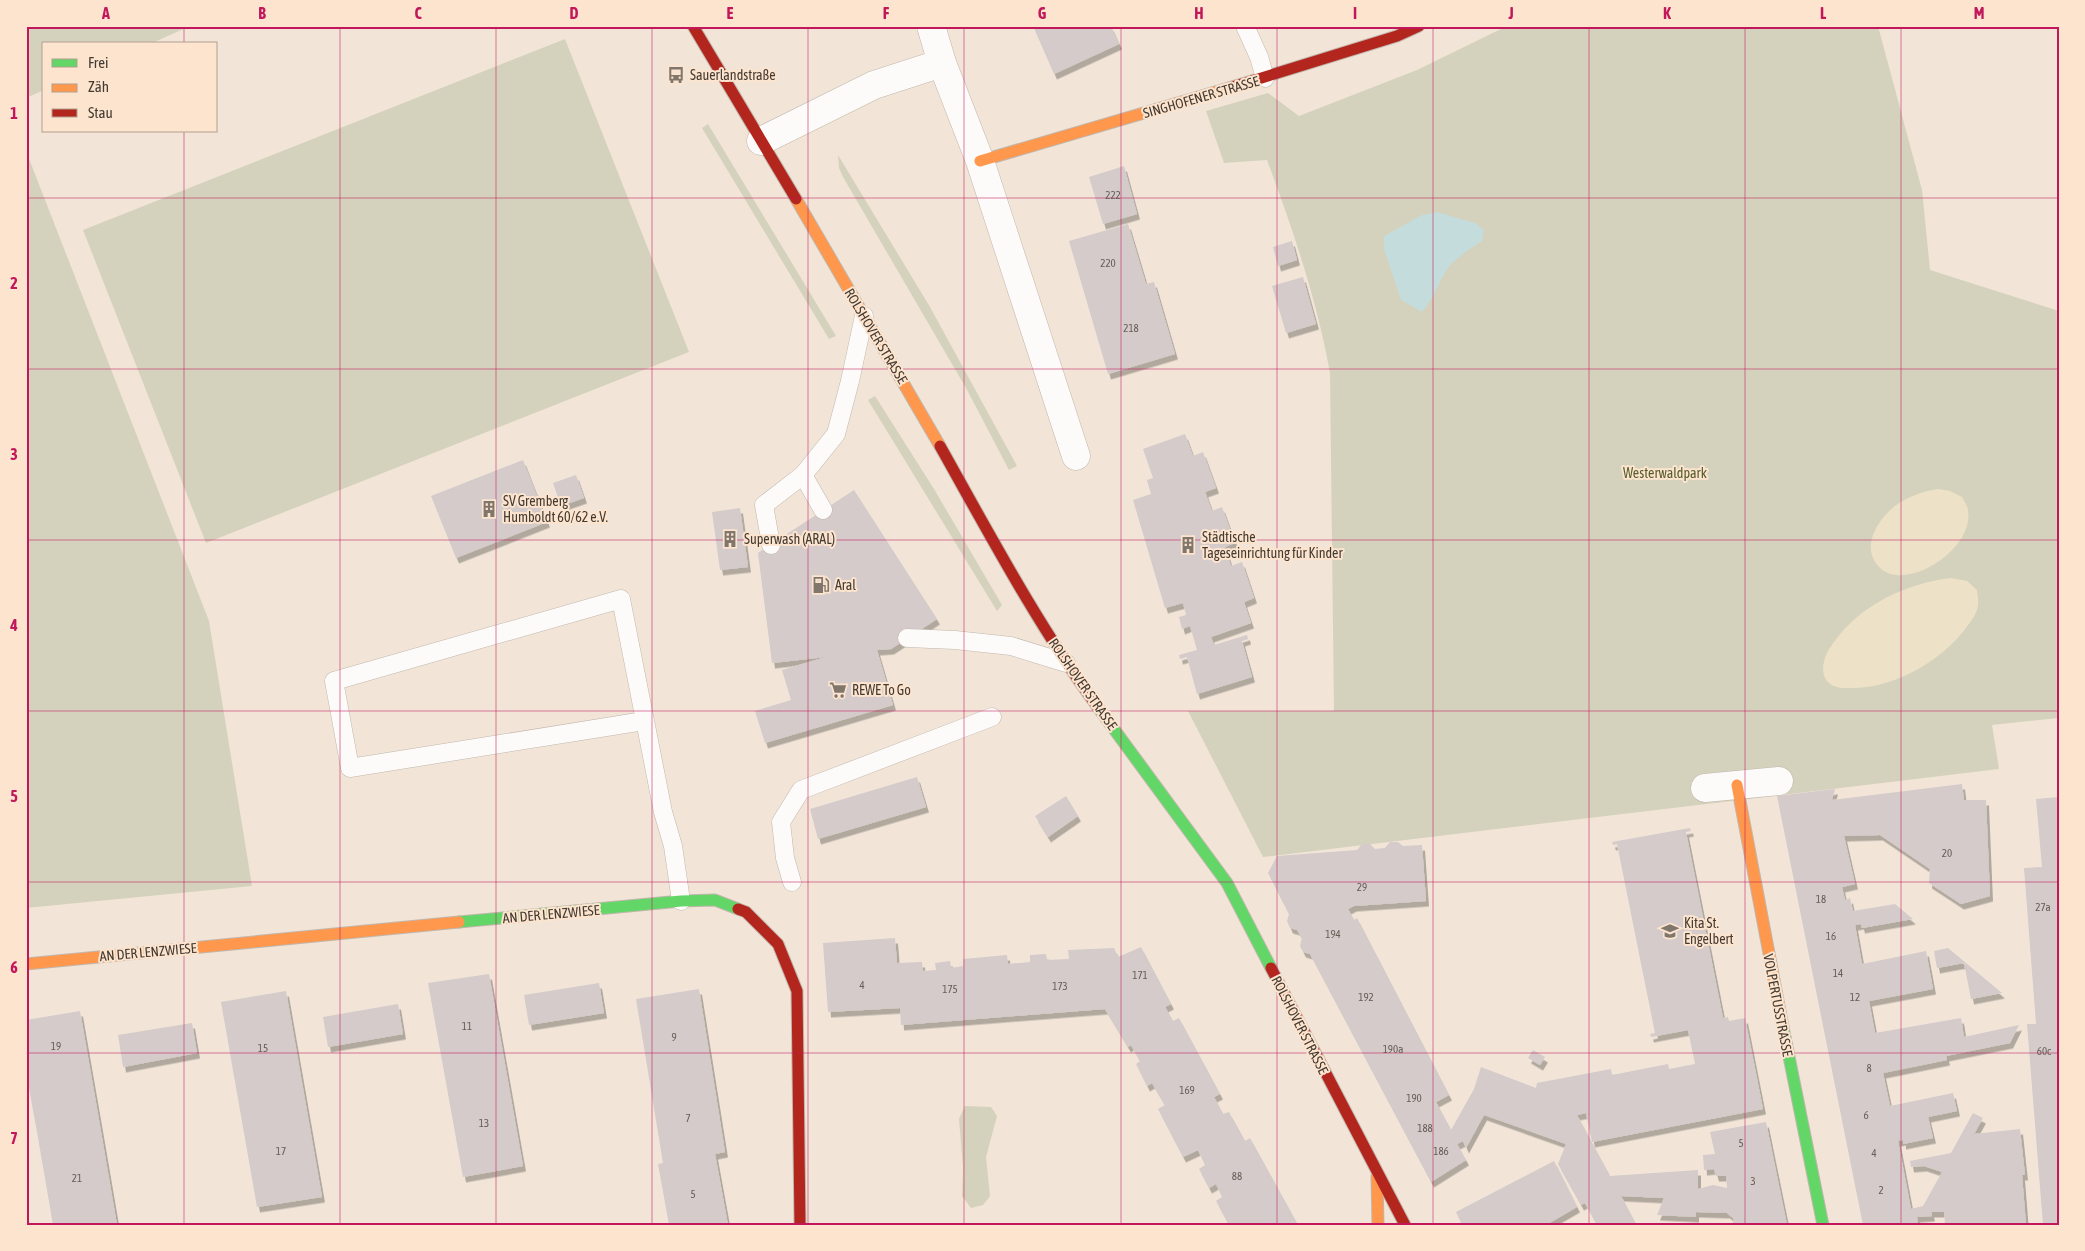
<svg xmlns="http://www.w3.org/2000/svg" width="2085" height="1251" font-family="'Asap Condensed',sans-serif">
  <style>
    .green { fill: #d4d2bc }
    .sand { fill: #ede2c8 }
    .water { fill: #c5dcdc }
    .building { fill: #d4cbca; filter: url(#shadow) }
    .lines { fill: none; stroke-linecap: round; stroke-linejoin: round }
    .lane-casing { stroke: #c1b7ad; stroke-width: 19 }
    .street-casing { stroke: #c1b7ad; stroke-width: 29 }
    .fast-casing { stroke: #c1b7ad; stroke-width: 13 }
    .slow-casing { stroke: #c1b7ad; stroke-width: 13 }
    .jam-casing { stroke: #c1b7ad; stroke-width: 13 }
    .lane { stroke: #fdfbf9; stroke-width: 18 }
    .street { stroke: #fdfbf9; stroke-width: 28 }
    .fast { stroke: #63d668; stroke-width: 11 }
    .slow { stroke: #ff974d; stroke-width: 11 }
    .jam { stroke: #b3261e; stroke-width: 11 }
    .grid { fill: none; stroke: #c2185b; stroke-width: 1; stroke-opacity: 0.55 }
    .labels { text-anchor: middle; stroke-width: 4; stroke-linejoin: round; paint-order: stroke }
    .number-label { font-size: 11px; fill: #675e57 }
    .poi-label { font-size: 14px; fill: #433a31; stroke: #fce4ce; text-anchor: start }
    .street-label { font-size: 14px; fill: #433a31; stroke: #fce4ce }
    .park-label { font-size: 14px; fill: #555d2d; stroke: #fce4ce }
    .neatline { fill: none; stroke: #c2185b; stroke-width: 2 }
    .grid-label { font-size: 16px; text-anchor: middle; font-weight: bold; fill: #c2185b }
  </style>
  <defs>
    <filter id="shadow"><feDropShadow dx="3" dy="5.5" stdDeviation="0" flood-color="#0004"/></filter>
  </defs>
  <rect width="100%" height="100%" fill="#f2e5d8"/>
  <g class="green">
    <polygon points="26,26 190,26 150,44 44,44 44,90 26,98"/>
    <path d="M1507,26H1878L1922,190L1930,270L2059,311V718L1992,725L1999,769L1263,857L1188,711H1334L1330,373C1317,300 1293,230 1267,160L1224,163L1206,111L1268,93L1299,116L1417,70Z"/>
    <polygon points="565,39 689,352 206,543 83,230"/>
    <polygon points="708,124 836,336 829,339 702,128"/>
    <polygon points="26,151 209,621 252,886 26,908"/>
    <polygon points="838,155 930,307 1017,466 1009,470 966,388 843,177 839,168"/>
    <polygon points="875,396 934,489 1002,605 997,611 868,400"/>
    <polygon points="965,1106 991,1107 997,1116 986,1157 990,1196 983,1205 971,1208 962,1196 963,1168 959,1119"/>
  </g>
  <g class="sand">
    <path d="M1938,489L1950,491L1962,497C1964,501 1968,506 1968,511C1975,553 1892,602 1873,558C1868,547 1872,535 1878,525C1891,503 1914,493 1938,489Z"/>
    <path d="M1951,578L1967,581L1977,590C1977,594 1979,600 1978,605C1977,614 1971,621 1966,628C1941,661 1896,687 1855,688C1847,688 1836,689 1829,683C1820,675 1823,660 1828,651C1854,608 1902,584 1951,578Z"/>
  </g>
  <path class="water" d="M1437,212L1475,223L1484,230L1482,241C1470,249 1457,257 1448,268C1438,282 1434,299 1422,312L1401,300L1384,249V236L1422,215Z"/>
  <g class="building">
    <polygon points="1033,26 1111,26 1119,44 1054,74"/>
    <polygon points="1124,166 1137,214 1103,224 1089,177"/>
    <polygon points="1128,224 1146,284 1154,282 1175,354 1108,374 1069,241"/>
    <polygon points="1292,241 1297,260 1278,266 1273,247"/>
    <polygon points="1303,277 1316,324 1286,333 1272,286"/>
    <polygon points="1185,434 1193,456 1203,452 1216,488 1205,492 1212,511 1222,507 1235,543 1225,547 1231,566 1242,562 1254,598 1244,602 1251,623 1211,637 1214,645 1247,635 1248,639 1242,641 1252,677 1197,694 1187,657 1180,659 1179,655 1197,650 1190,626 1182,629 1179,617 1186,615 1183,603 1165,608 1133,500 1151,494 1147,480 1153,478 1143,449"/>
    <polygon points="523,460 547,522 456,558 431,496"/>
    <polygon points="576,475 584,498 561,506 553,483"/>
    <polygon points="854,490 937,619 891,649 877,650 893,705 765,743 755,711 791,700 782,670 826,657 772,663 758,553"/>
    <polygon points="740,508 748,567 720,570 712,512"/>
    <polygon points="917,777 926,807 818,839 810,809"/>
    <polygon points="1962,784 1964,800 1986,800 1990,896 1961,904 1929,883 1930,869 1880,835 1844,836 1855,884 1842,887 1845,900 1850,898 1853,911 1895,904 1913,919 1862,928 1861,924 1855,925 1862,964 1926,951 1933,989 1869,1001 1875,1033 1961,1018 1964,1037 2019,1025 2010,1043 1946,1056 1947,1060 1883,1073 1890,1106 1953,1093 1957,1111 1928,1117 1933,1138 1903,1144 1903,1140 1898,1141 1911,1209 1923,1206 1942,1172 1924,1166 1911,1167 1910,1161 1951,1153 1973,1113 1983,1118 1974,1134 2020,1129 2025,1175 2022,1175 2026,1225 1945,1225 1944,1212 1931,1212 1932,1216 1917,1217 1918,1225 1863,1225 1777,796 1835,789 1832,800"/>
    <polygon points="1066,796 1078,816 1048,837 1035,816"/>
    <polygon points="2059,797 2059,1224 2043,1225 2027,1024 2036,1024 2024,868 2042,867 2036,799"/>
    <polygon points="1690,828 1691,831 1686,832 1723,1018 1728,1017 1729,1021 1745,1018 1763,1109 1592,1142 1586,1113 1577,1115 1610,1176 1698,1170 1698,1189 1713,1185 1727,1188 1726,1176 1716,1176 1714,1169 1704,1170 1703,1155 1715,1154 1710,1132 1766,1122 1787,1225 1728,1225 1733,1223 1733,1218 1727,1213 1696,1212 1696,1217 1657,1215 1664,1198 1621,1196 1636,1224 1597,1225 1585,1203 1581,1205 1558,1164 1566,1144 1484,1115 1466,1148 1463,1141 1457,1144 1466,1160 1431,1182 1310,954 1303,952 1300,946 1302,938 1297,930 1290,928 1287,921 1289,914 1268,873 1277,856 1357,850 1362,844 1370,844 1375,849 1385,848 1390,842 1398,842 1403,846 1422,845 1426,901 1354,906 1348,909 1354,920 1357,918 1449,1095 1436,1102 1451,1130 1474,1089 1481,1067 1536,1088 1537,1083 1611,1069 1612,1075 1668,1064 1669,1069 1695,1064 1688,1030 1651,1037 1650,1034 1655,1033 1617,844 1613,845 1612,842"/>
    <polygon points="895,938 897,963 922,962 923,971 936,970 935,963 950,961 951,968 963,966 963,959 1007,955 1008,964 1030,962 1030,955 1046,954 1047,960 1069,959 1068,950 1114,948 1118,957 1141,947 1171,1004 1165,1007 1173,1021 1179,1018 1220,1094 1214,1097 1223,1114 1229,1112 1245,1141 1250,1138 1298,1225 1229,1225 1216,1201 1222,1197 1216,1184 1209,1188 1199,1169 1205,1165 1198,1150 1183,1157 1158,1109 1165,1105 1152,1083 1147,1086 1136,1064 1140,1061 1131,1045 1128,1047 1105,1009 901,1025 900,1008 828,1012 823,943"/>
    <polygon points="1948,948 2002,993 1971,999 1964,963 1937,968 1934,951"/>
    <polygon points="489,974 523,1166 463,1177 428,983"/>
    <polygon points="599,983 604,1013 529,1025 524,995"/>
    <polygon points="699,989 725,1152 715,1154 728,1225 669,1225 658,1164 663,1163 636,999"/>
    <polygon points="286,991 322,1197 257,1207 221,1002"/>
    <polygon points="398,1004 403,1034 328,1047 323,1017"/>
    <polygon points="80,1011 99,1120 117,1225 53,1225 37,1132 26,1072 26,1020"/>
    <polygon points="192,1023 197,1053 123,1067 118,1035"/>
    <polygon points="1533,1050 1545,1057 1540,1065 1528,1058"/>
    <polygon points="1554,1161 1577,1207 1546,1225 1462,1225 1456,1212"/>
  </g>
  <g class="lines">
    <g class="lane-casing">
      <g id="lane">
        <polyline points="1245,26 1259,57 1265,78"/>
        <polyline points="823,510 803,475 836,434 850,381 864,316"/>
        <polyline points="771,545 764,505 803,475"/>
        <polyline points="907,638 955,640 1011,646 1066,663"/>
        <polyline points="644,721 350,768 334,681 621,599 663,812 673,846 681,901"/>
        <polyline points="792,882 785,858 781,822 801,790 992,717"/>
      </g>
    </g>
    <g class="street-casing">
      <g id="street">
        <polyline points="931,26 942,63 980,161 1076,456"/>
        <polyline points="761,141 874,85 942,63"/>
        <polyline points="1705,788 1779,781"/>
      </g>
    </g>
    <g class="fast-casing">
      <g id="fast">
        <polyline points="1097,706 1227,883 1271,968"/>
        <polyline points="459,922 681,901 715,900 738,909"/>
        <polyline points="1783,1027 1823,1225"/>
      </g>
    </g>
    <g class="slow-casing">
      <g id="slow">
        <polyline points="980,161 1229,88"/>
        <polyline points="796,199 940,446"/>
        <polyline points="1737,785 1783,1027"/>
        <polyline points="26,964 459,922"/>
        <polyline points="1377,1177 1378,1225"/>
      </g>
    </g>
    <g class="jam-casing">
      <g id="jam">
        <polyline points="693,26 796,199"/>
        <polyline points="1229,88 1397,36 1419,26"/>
        <path d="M940,446C990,535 1037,624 1097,706"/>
        <polyline points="738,909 746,912 778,944 797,991 800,1225"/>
        <polyline points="1271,968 1405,1225"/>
      </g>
    </g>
    <use href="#lane" class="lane"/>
    <use href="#street" class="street"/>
    <use href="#fast" class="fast"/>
    <use href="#slow" class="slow"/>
    <use href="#jam" class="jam"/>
  </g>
  <path class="grid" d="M184,26V44M340,26V1225M496,26V1225M652,26V1225M808,26V1225M964,26V1225M1121,26V1225M1277,26V1225M1433,26V1225M1589,26V1225M1745,26V1225M1901,26V1225M184,131V1225M26,198H2059M26,369H2059M26,540H2059M26,711H2059M26,882H2059M26,1053H2059"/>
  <defs>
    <g id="bus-bare" transform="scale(1.35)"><path d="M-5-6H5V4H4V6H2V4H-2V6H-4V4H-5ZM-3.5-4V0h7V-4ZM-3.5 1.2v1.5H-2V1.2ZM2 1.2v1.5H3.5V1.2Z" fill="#80766b" stroke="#fce4ce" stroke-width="2.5" paint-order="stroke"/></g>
    <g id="building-bare" transform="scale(1.35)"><path d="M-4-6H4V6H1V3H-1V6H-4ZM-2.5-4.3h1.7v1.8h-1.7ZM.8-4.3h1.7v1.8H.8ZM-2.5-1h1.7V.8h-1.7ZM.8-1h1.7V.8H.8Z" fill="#80766b" stroke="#fce4ce" stroke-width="2.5" paint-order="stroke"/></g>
    <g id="fuel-bare" transform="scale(1.35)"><path d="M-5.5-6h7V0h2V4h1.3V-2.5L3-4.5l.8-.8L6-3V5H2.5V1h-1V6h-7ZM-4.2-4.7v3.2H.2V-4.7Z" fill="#80766b" stroke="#fce4ce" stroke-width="2.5" paint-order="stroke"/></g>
    <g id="supermarket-bare" transform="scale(1.35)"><path d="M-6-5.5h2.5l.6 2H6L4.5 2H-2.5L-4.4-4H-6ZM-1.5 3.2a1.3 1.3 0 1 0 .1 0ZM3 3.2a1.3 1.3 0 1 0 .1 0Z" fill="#80766b" stroke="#fce4ce" stroke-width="2.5" paint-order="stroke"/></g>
    <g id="school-bare" transform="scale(1.35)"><path d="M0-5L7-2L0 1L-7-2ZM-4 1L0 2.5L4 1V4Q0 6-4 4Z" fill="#80766b" stroke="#fce4ce" stroke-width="2.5" paint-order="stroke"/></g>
  </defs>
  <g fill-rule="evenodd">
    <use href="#bus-bare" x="676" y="75"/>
    <use href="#building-bare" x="489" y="509"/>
    <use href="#building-bare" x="730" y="539"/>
    <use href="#building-bare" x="1188" y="545"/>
    <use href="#fuel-bare" x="821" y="585"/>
    <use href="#supermarket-bare" x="838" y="690"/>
    <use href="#school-bare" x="1670" y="931"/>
  </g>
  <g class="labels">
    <g class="number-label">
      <text x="1113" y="199">222</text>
      <text x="1108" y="267">220</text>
      <text x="1131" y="332">218</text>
      <text x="1947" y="857">20</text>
      <text x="1362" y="891">29</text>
      <text x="1821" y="903">18</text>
      <text x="2043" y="911">27a</text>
      <text x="1333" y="938">194</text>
      <text x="1831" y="940">16</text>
      <text x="1838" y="977">14</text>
      <text x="1140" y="979">171</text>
      <text x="862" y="989">4</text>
      <text x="1060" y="990">173</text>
      <text x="950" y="993">175</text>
      <text x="1366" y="1001">192</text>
      <text x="1855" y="1001">12</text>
      <text x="467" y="1030">11</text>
      <text x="674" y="1041">9</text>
      <text x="56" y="1050">19</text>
      <text x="263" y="1052">15</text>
      <text x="1393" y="1053">190a</text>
      <text x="2044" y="1055">60c</text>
      <text x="1869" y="1072">8</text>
      <text x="1187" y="1094">169</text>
      <text x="1414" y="1102">190</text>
      <text x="1866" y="1119">6</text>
      <text x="688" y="1122">7</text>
      <text x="484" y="1127">13</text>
      <text x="1425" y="1132">188</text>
      <text x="1741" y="1147">5</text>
      <text x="281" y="1155">17</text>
      <text x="1441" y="1155">186</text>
      <text x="1874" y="1157">4</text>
      <text x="1237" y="1180">88</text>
      <text x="77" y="1182">21</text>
      <text x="1753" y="1185">3</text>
      <text x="1881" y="1194">2</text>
      <text x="693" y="1198">5</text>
    </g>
    <g class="poi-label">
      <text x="690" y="80">Sauerlandstraße</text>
      <text x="503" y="506">SV Gremberg<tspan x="503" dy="16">Humboldt 60/62 e.V.</tspan></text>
      <text x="1202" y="542">Städtische<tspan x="1202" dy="16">Tageseinrichtung für Kinder</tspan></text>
      <text x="744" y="544">Superwash (ARAL)</text>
      <text x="835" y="590">Aral</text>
      <text x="852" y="695">REWE To Go</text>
      <text x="1684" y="928">Kita St.<tspan x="1684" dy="16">Engelbert</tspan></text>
    </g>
    <g class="street-label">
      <text transform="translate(1201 97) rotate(-16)" y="5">SINGHOFENER STRASSE</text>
      <text transform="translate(876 336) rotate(59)" y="5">ROLSHOVER STRASSE</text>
      <text transform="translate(1083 684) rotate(55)" y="5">ROLSHOVER STRASSE</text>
      <text transform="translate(551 914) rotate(-5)" y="5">AN DER LENZWIESE</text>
      <text transform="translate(148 952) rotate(-5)" y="5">AN DER LENZWIESE</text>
      <text transform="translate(1778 1005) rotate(79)" y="5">VOLPERTUSSTRASSE</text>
      <text transform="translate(1300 1025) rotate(63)" y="5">ROLSHOVER STRASSE</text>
    </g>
    <g class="park-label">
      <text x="1665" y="478">Westerwaldpark</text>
    </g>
  </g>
  <rect width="2085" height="1251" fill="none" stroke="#fce4ce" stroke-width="55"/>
  <rect x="42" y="42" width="175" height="90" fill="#fce4ce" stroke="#b2a08f"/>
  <rect x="52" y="59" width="25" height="8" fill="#63d668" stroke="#b2a08f"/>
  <text x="88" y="68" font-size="15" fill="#433a31">Frei</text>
  <rect x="52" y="84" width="25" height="8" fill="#ff974d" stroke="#b2a08f"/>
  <text x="88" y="92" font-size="15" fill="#433a31">Zäh</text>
  <rect x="52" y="109" width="25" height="8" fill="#b3261e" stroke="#b2a08f"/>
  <text x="88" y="118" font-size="15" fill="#433a31">Stau</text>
  <rect x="28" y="28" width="2030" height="1196" class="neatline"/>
  <g class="grid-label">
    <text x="106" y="19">A</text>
    <text x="262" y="19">B</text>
    <text x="418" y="19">C</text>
    <text x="574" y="19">D</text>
    <text x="730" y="19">E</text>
    <text x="886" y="19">F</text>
    <text x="1042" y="19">G</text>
    <text x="1199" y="19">H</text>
    <text x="1355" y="19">I</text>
    <text x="1511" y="19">J</text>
    <text x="1667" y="19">K</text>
    <text x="1823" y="19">L</text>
    <text x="1979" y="19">M</text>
    <text x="14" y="119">1</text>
    <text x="14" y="289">2</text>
    <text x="14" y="460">3</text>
    <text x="14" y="631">4</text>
    <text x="14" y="802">5</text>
    <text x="14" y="973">6</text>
    <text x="14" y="1144">7</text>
  </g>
</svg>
